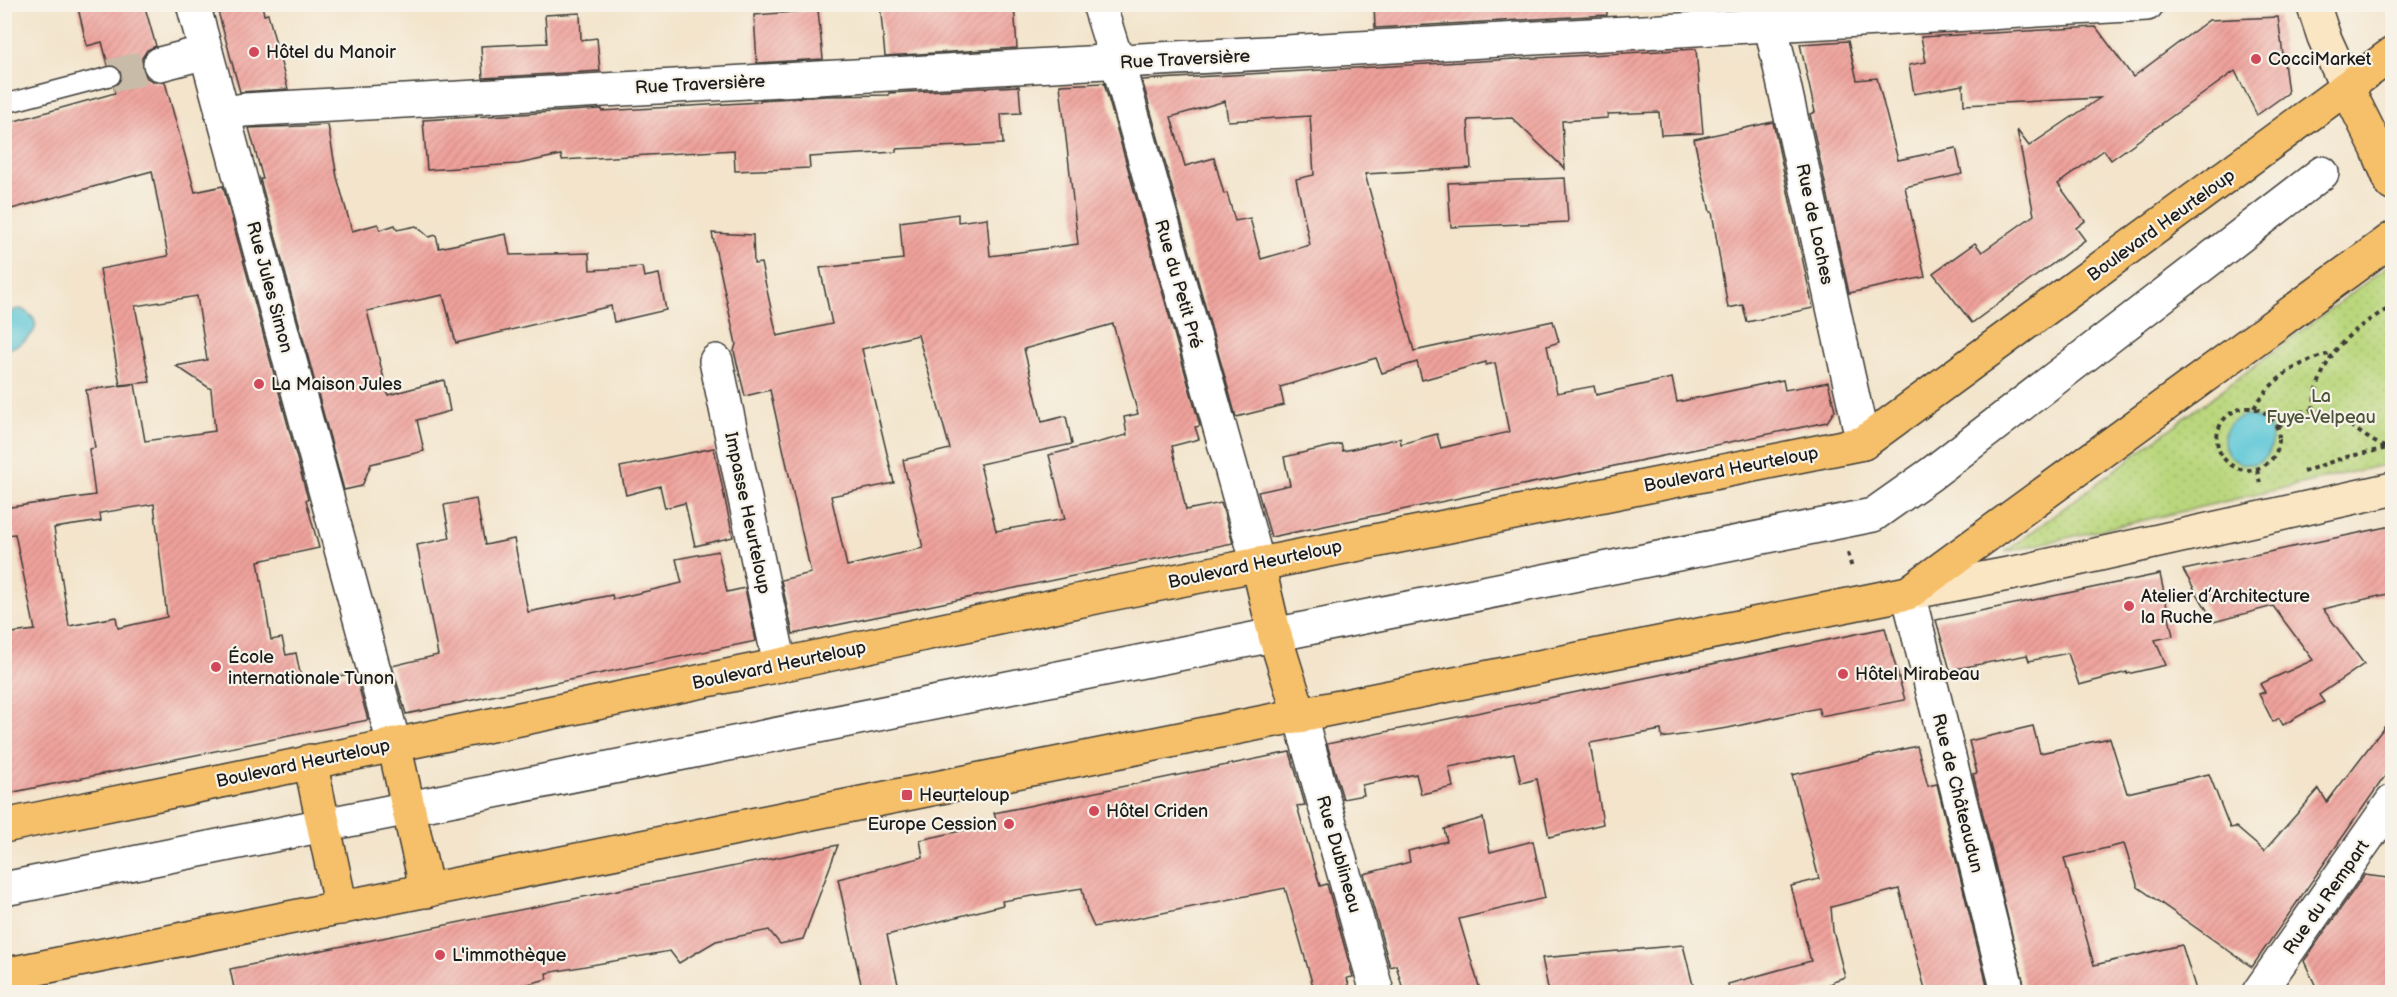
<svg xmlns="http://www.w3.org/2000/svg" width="2397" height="997" font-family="'Balsamiq Sans',sans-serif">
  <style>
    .park { fill: url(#park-dots); stroke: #6b7a4c; stroke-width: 1.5 }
    .water { fill: #5dc7d7; stroke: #3c727a; stroke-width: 1.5 }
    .building { fill: url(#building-hatch); fill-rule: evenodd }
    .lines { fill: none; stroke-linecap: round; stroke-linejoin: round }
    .street-tunnel { stroke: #c8bca8; stroke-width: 33; stroke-dasharray: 33 16; stroke-linecap: butt }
    .lane-casing { stroke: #3c3a36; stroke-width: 21 }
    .street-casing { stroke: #3c3a36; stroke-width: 36 }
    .secondary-casing { stroke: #3c3a36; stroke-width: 36 }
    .primary-casing { stroke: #3c3a36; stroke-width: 36 }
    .path { stroke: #3c3a36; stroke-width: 4; stroke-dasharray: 4.5 4.5; stroke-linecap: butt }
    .lane { stroke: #fff; stroke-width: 18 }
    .street { stroke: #fff; stroke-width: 33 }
    .secondary { stroke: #fbe6c4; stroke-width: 33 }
    .primary { stroke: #f6c06b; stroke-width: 33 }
    .poi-dot { fill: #d1495b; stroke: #f7f3e8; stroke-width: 2 }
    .labels { text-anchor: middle; stroke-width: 4.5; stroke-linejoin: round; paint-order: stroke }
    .poi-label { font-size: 18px; fill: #1c1c1c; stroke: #f7f3e8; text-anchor: start }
    .street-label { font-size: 18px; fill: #1c1c1c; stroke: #f7f3e8 }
    .park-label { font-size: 18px; fill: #4b5439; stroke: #f7f3e8 }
  </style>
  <defs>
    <pattern id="park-dots" width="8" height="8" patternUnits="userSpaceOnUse" patternTransform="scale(1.5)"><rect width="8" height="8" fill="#bad77d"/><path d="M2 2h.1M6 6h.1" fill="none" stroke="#9fb86b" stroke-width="1.8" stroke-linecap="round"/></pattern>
    <pattern id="building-hatch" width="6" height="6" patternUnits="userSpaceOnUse" patternTransform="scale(1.5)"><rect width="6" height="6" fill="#efa19b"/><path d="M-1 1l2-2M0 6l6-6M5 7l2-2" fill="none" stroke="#cc8a85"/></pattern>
  </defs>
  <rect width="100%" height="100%" fill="#f7f3e8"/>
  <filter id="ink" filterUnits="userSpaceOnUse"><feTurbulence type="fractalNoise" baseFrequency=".0167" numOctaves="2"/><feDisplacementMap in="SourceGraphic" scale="12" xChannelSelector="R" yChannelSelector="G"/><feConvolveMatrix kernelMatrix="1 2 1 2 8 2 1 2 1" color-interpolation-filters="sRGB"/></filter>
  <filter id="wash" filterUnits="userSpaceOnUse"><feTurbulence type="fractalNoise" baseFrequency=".008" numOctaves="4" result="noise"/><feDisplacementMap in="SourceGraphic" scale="24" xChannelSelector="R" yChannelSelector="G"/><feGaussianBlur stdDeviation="1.35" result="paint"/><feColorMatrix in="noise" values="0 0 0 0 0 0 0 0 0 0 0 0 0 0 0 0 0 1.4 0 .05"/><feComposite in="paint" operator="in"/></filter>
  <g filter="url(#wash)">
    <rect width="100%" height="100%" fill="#f3e4cb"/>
    <polygon class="park" points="2392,263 2392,463 2005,552"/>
    <g class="water">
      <path d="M21,309C53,325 25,344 5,350C4,336 4,321 14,310Z"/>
      <circle cx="2248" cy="440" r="24"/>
    </g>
    <g id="blocks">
      <g class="building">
        <path d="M77,4H144L156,46L147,50L142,58V69L147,78L154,82H165L195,192L223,186L308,499L306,500L319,548L258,561L271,640L282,638L286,655L296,653L302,683L355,673L368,720L4,794V634L35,630L15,534L4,535V508L95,495L89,449L95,448L86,390L135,384L145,441L215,431L211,389L176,366L207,360L197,296L135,306L150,382L120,385L100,269L168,256L152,171L4,211V135L14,132L11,122L115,93L114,87L122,80L119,69L108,65L102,42L87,46ZM154,504L167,617L118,628L116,617L69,626L54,528L101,521L100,513Z"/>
        <polygon points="216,4 262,4 264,15 268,14 288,89 240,92"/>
        <polygon points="880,4 1014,4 1017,48 885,56"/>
        <polygon points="1374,4 1607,4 1607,15 1375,28"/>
        <polygon points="818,10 823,59 757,63 754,15"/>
        <polygon points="580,13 581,40 597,38 600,71 483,78 481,46 547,43 545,15"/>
        <polygon points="2278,17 2288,93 2257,115 2235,71 2111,160 2104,150 2058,184 2085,221 2076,228 2085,240 1972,323 1933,273 1975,243 1982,252 2034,215 2017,130 2029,146 2100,98 1964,105 1963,85 1914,94 1909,65 1926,62 1921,37 2096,27 2133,77 2209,20"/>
        <polygon points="1848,41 1857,80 1877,78 1898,160 1956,148 1962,174 1905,187 1925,277 1849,293 1810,114 1815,112 1800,44"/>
        <path d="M1696,49L1703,133L1661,135L1659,112L1608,114V118L1562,121L1565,169L1512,118L1468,120L1471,168L1365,174L1414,351L1553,321L1559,342L1547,346L1557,393L1594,386L1596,395L1672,378L1677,402L1783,380L1785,390L1828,382L1835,410L1827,422L1271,537L1258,492L1290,485L1284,457L1341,444L1343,451L1400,438L1401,444L1437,434L1441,448L1509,432L1495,363L1486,365V362L1422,380L1417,362L1382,373L1376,358L1280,387L1284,405L1236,417L1142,80ZM1225,101L1228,121L1310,116L1314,175L1296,179L1310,245L1261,259L1250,218L1235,221L1227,193L1224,194L1214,158L1185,166L1171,117Z"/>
        <path d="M1104,83L1200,426L1195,427L1199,439L1172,446L1186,510L1221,503L1233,543L793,634L781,580L811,573L770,390L745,396L734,351L736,344L712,233L753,235L754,264L761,263L777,336L832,324L820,268L903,259L900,222L958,214V222L987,218L990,256L1078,244L1060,85ZM1113,324L1138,414L1124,417L1127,435L1049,455L1065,519L996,531L980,464L1072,444L1066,416L1042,422L1024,349ZM918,335L950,449L903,460L923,548L847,566L831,496L894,483L862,349Z"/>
        <polygon points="1019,86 1021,113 1001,114 1003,144 896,149 896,152 809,157 810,168 735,171 734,150 562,160 561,155 518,164 427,170 423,120 602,109 602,111 760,102 760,100 827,96 889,95 889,93"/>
        <polygon points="1773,122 1813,308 1747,322 1743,305 1728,308 1712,212 1710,212 1694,139"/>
        <polygon points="328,125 337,177 352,231 378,224 380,230 395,225 397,230 416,226 429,237 436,235 439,248 506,234 510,255 589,253 590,270 642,267 644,277 659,274 666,310 614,322 611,306 456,343 443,295 367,311 388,395 444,380 450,411 417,420 424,451 371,464 362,486 344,490 260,179 263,179 249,128"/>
        <polygon points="1565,178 1568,222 1451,227 1448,183"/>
        <polygon points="714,448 733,537 695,546 685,503 665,508 660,486 626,495 620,467"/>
        <polygon points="476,499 485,545 514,539 528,612 612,595 613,599 682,583 676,559 718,551 727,592 745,588 756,641 406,714 392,666 438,655 417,545 450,538 444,505"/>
        <polygon points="2392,526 2392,593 2323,609 2364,664 2319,695 2324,702 2283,725 2279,718 2273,722 2259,694 2265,692 2260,684 2313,660 2273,606 2214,622 2183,570"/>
        <polygon points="2160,574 2173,636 2155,640 2166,665 2127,674 2127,672 2079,685 2068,653 2029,661 2027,655 1950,670 1936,620"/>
        <polygon points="1885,628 1905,700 1821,716 1818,708 1728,728 1662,738 1661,730 1590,743 1603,824 1549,837 1537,779 1521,783 1514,754 1449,767 1453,787 1421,794 1416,774 1362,785 1364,795 1343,799 1327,744"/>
        <polygon points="2392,717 2392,766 2252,967 2138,887 2124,844 2064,858 2094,965 2182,945 2197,993 2026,993 1973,774 1977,773 1969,741 2033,726 2040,753 2110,738 2127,793 2209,774 2230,828 2236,827 2264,851 2319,789 2327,802"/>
        <polygon points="1917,746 1928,786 1937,784 1989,993 1926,993 1899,889 1831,907 1833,931 1845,977 1833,981 1833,983 1797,993 1729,993 1728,984 1811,961 1791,886 1819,879 1792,775"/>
        <polygon points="1290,752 1305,805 1297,806 1320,886 1327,884 1353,977 1347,978 1351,993 1315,993 1285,888 1094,927 1087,912 1082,888 1002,901 1003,905 887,935 900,993 863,993 838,879 923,857 920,840 997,823 994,813"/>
        <polygon points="1483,818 1490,852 1533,841 1545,898 1459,919 1481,993 1404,993 1396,965 1390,967 1364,874 1410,862 1408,851 1447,841 1444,829"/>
        <polygon points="838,845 803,939 780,944 769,930 716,941 679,963 670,951 546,973 547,979 528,984 530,989 511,993 235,993 230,969"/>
        <polygon points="2364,875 2388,878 2392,898 2392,993 2319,993 2304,961"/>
        <polygon points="1683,945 1695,993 1549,993 1542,958"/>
      </g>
    </g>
  </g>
  <g filter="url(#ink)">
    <use href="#blocks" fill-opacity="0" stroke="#3c3a36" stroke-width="1.5"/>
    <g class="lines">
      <polyline class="street-tunnel" points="111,76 160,64"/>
      <g class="lane-casing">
        <polyline id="lane" points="4,104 111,76"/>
      </g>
      <g class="street-casing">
        <g id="street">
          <polyline points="193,4 394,744"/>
          <polyline points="1099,4 1122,78 1258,564"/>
          <polyline points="1769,5 1771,26 1863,443"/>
          <polyline points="160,64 206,52"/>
          <polyline points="222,114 244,110 2147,4"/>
          <polyline points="716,361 780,665"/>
          <polyline points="1908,593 2008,992"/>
          <polyline points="1300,716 1377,992"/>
          <polyline points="4,889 1873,515 1931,474 2322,173"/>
          <polyline points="2259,992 2392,802"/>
        </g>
      </g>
      <g class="secondary-casing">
        <g id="secondary">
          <polyline points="2313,4 2324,37 2347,88"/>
          <polyline points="1908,593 2024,571 2392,489"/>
        </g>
      </g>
      <g class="primary-casing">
        <g id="primary">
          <polyline points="2347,88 2377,148 2392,184"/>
          <polyline points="1258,564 1275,636 1300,716"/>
          <polyline points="394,744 427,891"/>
          <polyline points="310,761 341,908"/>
          <polyline points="4,826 780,665 1110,594 1863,443 2392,54"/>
          <polyline points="4,975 1908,593 2392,239"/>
        </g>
      </g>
      <g class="path">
        <circle cx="2248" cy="439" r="31"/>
        <path d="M2254,408C2273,377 2298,362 2333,353"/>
        <path d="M2313,410C2319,358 2347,330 2392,307"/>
        <path d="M2278,427C2324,386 2346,431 2387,448"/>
        <polyline points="2257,470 2260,483"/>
        <polyline points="2303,472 2342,458 2392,447"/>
        <polyline points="1848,553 1852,569"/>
      </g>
      <use href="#lane" class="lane"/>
      <use href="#street" class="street"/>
      <use href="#secondary" class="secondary"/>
      <use href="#primary" class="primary"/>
    </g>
  </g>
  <g class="poi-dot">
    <circle cx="254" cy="52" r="6"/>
    <circle cx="2256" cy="59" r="6"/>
    <circle cx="259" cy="384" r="6"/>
    <circle cx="2129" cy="606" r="6"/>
    <circle cx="216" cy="667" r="6"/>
    <circle cx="1843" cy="674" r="6"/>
    <rect x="901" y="789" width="12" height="12" rx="3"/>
    <circle cx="1094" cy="811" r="6"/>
    <circle cx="1009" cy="824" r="6"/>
    <circle cx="440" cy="955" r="6"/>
  </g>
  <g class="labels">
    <g class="poi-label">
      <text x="266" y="58">Hôtel du Manoir</text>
      <text x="2268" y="65">CocciMarket</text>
      <text x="271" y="390">La Maison Jules</text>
      <text x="2141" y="602">Atelier d’Architecture<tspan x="2141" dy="21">la Ruche</tspan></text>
      <text x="228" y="663">École<tspan x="228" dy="21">internationale Tunon</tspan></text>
      <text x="1855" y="680">Hôtel Mirabeau</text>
      <text x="919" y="801">Heurteloup</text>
      <text x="1106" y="817">Hôtel Criden</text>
      <text x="997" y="830" text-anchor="end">Europe Cession</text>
      <text x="452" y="961">L'immothèque</text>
    </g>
    <g class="street-label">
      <text transform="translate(1185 59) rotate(-3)" y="6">Rue Traversière</text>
      <text transform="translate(700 84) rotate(-3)" y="6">Rue Traversière</text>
      <text transform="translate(1815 224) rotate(78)" y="6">Rue de Loches</text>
      <text transform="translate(2161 225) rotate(-36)" y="6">Boulevard Heurteloup</text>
      <text transform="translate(1179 284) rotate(74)" y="6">Rue du Petit Pré</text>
      <text transform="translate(270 287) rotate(75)" y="6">Rue Jules Simon</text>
      <text transform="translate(1731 469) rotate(-11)" y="6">Boulevard Heurteloup</text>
      <text transform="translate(748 513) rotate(78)" y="6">Impasse Heurteloup</text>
      <text transform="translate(1255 564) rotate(-12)" y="6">Boulevard Heurteloup</text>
      <text transform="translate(779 665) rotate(-12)" y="6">Boulevard Heurteloup</text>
      <text transform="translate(303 763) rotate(-12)" y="6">Boulevard Heurteloup</text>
      <text transform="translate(1958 793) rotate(76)" y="6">Rue de Châteaudun</text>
      <text transform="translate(1339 854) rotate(74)" y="6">Rue Dublineau</text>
      <text transform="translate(2326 897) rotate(-55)" y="6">Rue du Rempart</text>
    </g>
    <g class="park-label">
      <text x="2321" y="402">La<tspan x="2321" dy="21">Fuye-Velpeau</tspan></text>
    </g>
  </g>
  <rect width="2397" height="997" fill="none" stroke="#f7f3e8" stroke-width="24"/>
</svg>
